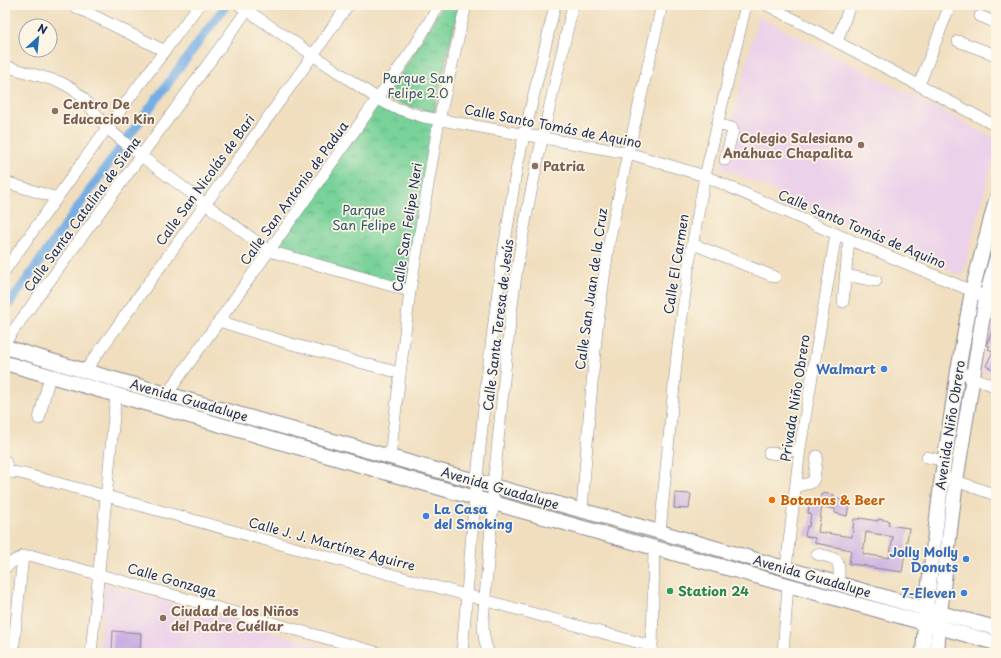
<svg xmlns="http://www.w3.org/2000/svg" width="1001" height="658" font-family="'Playpen Sans',sans-serif">
  <style>
    .built { fill: #ecd1ea }
    .park { fill: url(#park-crowns); stroke: #4a807c }
    .lines { fill: none; stroke-linecap: round; stroke-linejoin: round }
    .canal { stroke: #74aee5; stroke-width: 9 }
    .building { fill: #cbafe2; fill-rule: evenodd }
    .minor-casing { stroke: #86868e; stroke-width: 12 }
    .major-casing { stroke: #86868e; stroke-width: 16 }
    .minor { stroke: #fff; stroke-width: 11 }
    .major { stroke: #fff; stroke-width: 14 }
    .education-dot { fill: #8d6e63; stroke: #fcf5e5; stroke-width: 1.5 }
    .shop-dot { fill: #3f7fe0; stroke: #fcf5e5; stroke-width: 1.5 }
    .food-dot { fill: #e8710a; stroke: #fcf5e5; stroke-width: 1.5 }
    .leisure-dot { fill: #2e9e5b; stroke: #fcf5e5; stroke-width: 1.5 }
    .labels { text-anchor: middle; stroke-width: 3.5; stroke-linejoin: round; paint-order: stroke }
    .park-label { font-size: 13px; fill: #32586d; stroke: #fcf5e5 }
    .education-label { font-size: 13px; font-weight: bold; fill: #785e54; stroke: #fcf5e5; text-anchor: start }
    .street-label { font-size: 13px; fill: #1b2f5e; stroke: #fcf5e5 }
    .shop-label { font-size: 13px; font-weight: bold; fill: #366cbe; stroke: #fcf5e5; text-anchor: end }
    .food-label { font-size: 13px; font-weight: bold; fill: #c56008; stroke: #fcf5e5; text-anchor: start }
    .leisure-label { font-size: 13px; font-weight: bold; fill: #27864d; stroke: #fcf5e5; text-anchor: start }
  </style>
  <defs>
    <pattern id="park-crowns" width="20" height="18" patternUnits="userSpaceOnUse"><rect width="20" height="18" fill="#78d299"/><path d="M2 6a3 3 0 1 1 6 0M12 15a3 3 0 1 1 6 0" fill="none" stroke="#62ab80"/></pattern>
  </defs>
  <rect width="100%" height="100%" fill="#fcf5e5"/>
  <filter id="ink" filterUnits="userSpaceOnUse"><feTurbulence type="fractalNoise" baseFrequency=".025" numOctaves="2"/><feDisplacementMap in="SourceGraphic" scale="8" xChannelSelector="R" yChannelSelector="G"/><feConvolveMatrix kernelMatrix="1 2 1 2 8 2 1 2 1" color-interpolation-filters="sRGB"/></filter>
  <filter id="wash" filterUnits="userSpaceOnUse"><feTurbulence type="fractalNoise" baseFrequency=".012" numOctaves="4" result="noise"/><feDisplacementMap in="SourceGraphic" scale="16" xChannelSelector="R" yChannelSelector="G"/><feGaussianBlur stdDeviation="0.9" result="paint"/><feColorMatrix in="noise" values="0 0 0 0 0 0 0 0 0 0 0 0 0 0 0 0 0 1.4 0 .05"/><feComposite in="paint" operator="in"/></filter>
  <g filter="url(#wash)">
    <rect width="100%" height="100%" fill="#f0debe"/>
    <g class="built">
      <polygon points="758,16 996,139 996,150 962,276 721,167"/>
      <polygon points="993,304 996,306 996,378 981,371"/>
      <polygon points="105,584 345,653 98,653"/>
    </g>
    <g class="park">
      <polygon points="443,5 459,5 434,112 413,107 386,99"/>
      <polygon points="380,102 436,121 407,287 271,250"/>
    </g>
    <g class="lines">
      <polyline class="canal" points="5,310 112,159 226,5"/>
    </g>
    <g id="blocks">
      <g class="building">
        <polygon points="996,323 996,371 986,366 993,351 988,349 990,346 987,345 987,343"/>
        <polygon points="675,493 691,494 689,509 674,508"/>
        <polygon points="823,493 834,495 834,498 846,501 846,502 849,503 847,516 835,513 835,509 819,506 821,494 823,495"/>
        <path d="M809,505L822,507L818,532L852,537L854,519H860V518L878,521V519L889,521L888,525L909,528L902,572L867,567V566L849,564L851,550L815,543V538L805,536L807,526L809,527L811,514L808,513ZM866,532L893,537L889,558L863,554Z"/>
        <polygon points="113,631 141,633 140,653 112,653"/>
      </g>
    </g>
  </g>
  <g filter="url(#ink)">
    <use href="#blocks" fill-opacity="0" stroke="#86868e" stroke-width="1"/>
    <g class="lines">
      <g class="minor-casing">
        <g id="minor">
          <polyline points="72,5 165,51"/>
          <polyline points="239,5 378,99 393,107 424,117 628,153 705,176 836,234 996,301"/>
          <polyline points="767,5 996,126"/>
          <polyline points="980,16 996,23"/>
          <polyline points="958,41 996,55"/>
          <polyline points="837,42 850,5"/>
          <polyline points="5,66 60,82 73,89 83,98 107,128 141,156 269,251 410,291"/>
          <polyline points="919,85 950,5"/>
          <polyline points="717,124 732,128 733,131 725,160"/>
          <polyline points="5,182 57,198"/>
          <polyline points="693,244 775,277"/>
          <polyline points="5,270 107,128 199,5"/>
          <polyline points="845,275 876,281"/>
          <polyline points="843,302 849,239"/>
          <polyline points="219,321 288,343 400,373"/>
          <polyline points="5,342 251,5"/>
          <polyline points="85,371 313,55 348,5"/>
          <polyline points="958,371 996,387"/>
          <polyline points="167,394 415,46 439,5"/>
          <polyline points="39,419 50,375"/>
          <polyline points="769,453 781,454 800,448"/>
          <polyline points="390,457 410,291 439,120 466,5"/>
          <polyline points="927,457 944,461"/>
          <polyline points="5,461 9,472"/>
          <polyline points="5,473 9,472 20,473 106,496 651,646"/>
          <polyline points="950,479 996,495"/>
          <polyline points="796,486 811,483 814,479 817,456"/>
          <polyline points="582,510 589,418 597,328 609,242 628,153 662,5"/>
          <polyline points="660,532 677,354 689,263 705,176 746,5"/>
          <path d="M817,554C842,559 839,560 839,584"/>
          <path d="M5,568C15,559 19,557 33,556L379,653"/>
          <polyline points="786,568 800,448 836,234"/>
          <polyline points="652,652 654,547"/>
          <polyline points="13,653 23,556"/>
          <polyline points="91,653 116,395"/>
          <polyline points="462,653 475,498 487,377 501,267 517,166 555,5"/>
          <path d="M489,653C484,643 483,632 483,621L493,503V486C502,414 506,341 517,269C531,180 553,93 573,5"/>
          <polyline points="783,653 788,585"/>
        </g>
      </g>
      <g class="major-casing">
        <g id="major">
          <polyline points="5,347 85,371 493,486 660,532 940,613 996,628"/>
          <polyline points="5,363 454,492 996,643"/>
          <polyline points="923,653 926,609 942,476 958,371 972,291 996,200"/>
          <polyline points="937,653 940,613 956,481 986,297 996,260"/>
        </g>
      </g>
      <use href="#minor" class="minor"/>
      <use href="#major" class="major"/>
    </g>
  </g>
  <g class="education-dot">
    <circle cx="55" cy="111" r="4"/>
    <circle cx="861" cy="145" r="4"/>
    <circle cx="535" cy="166" r="4"/>
    <circle cx="163" cy="618" r="4"/>
  </g>
  <g class="shop-dot">
    <circle cx="884" cy="369" r="4"/>
    <circle cx="426" cy="516" r="4"/>
    <circle cx="966" cy="559" r="4"/>
    <circle cx="964" cy="593" r="4"/>
  </g>
  <circle class="food-dot" cx="772" cy="500" r="4"/>
  <circle class="leisure-dot" cx="670" cy="591" r="4"/>
  <g class="labels">
    <g class="park-label">
      <text x="418" y="83">Parque San<tspan x="418" dy="15">Felipe 2.0</tspan></text>
      <text x="364" y="215">Parque<tspan x="364" dy="15">San Felipe</tspan></text>
    </g>
    <g class="education-label">
      <text x="63" y="109">Centro De<tspan x="63" dy="15">Educacion Kin</tspan></text>
      <text x="853" y="143" text-anchor="end">Colegio Salesiano<tspan x="853" dy="15">Anáhuac Chapalita</tspan></text>
      <text x="543" y="171">Patria</text>
      <text x="171" y="616">Ciudad de los Niños<tspan x="171" dy="15">del Padre Cuéllar</tspan></text>
    </g>
    <g class="street-label">
      <text transform="translate(553 126) rotate(11)" y="5">Calle Santo Tomás de Aquino</text>
      <text transform="translate(205 180) rotate(-54)" y="5">Calle San Nicolás de Bari</text>
      <text transform="translate(294 193) rotate(-54)" y="5">Calle San Antonio de Padua</text>
      <text transform="translate(82 214) rotate(-54)" y="5">Calle Santa Catalina de Siena</text>
      <text transform="translate(407 227) rotate(-81)" y="5">Calle San Felipe Neri</text>
      <text transform="translate(862 229) rotate(23)" y="5">Calle Santo Tomás de Aquino</text>
      <text transform="translate(676 264) rotate(-81)" y="5">Calle El Carmen</text>
      <text transform="translate(591 289) rotate(-82)" y="5">Calle San Juan de la Cruz</text>
      <text transform="translate(498 325) rotate(-83)" y="5">Calle Santa Teresa de Jesús</text>
      <text transform="translate(795 398) rotate(-81)" y="5">Privada Niño Obrero</text>
      <text transform="translate(189 400) rotate(16)" y="5">Avenida Guadalupe</text>
      <text transform="translate(950 425) rotate(-81)" y="5">Avenida Niño Obrero</text>
      <text transform="translate(500 488) rotate(16)" y="5">Avenida Guadalupe</text>
      <text transform="translate(332 544) rotate(15)" y="5">Calle J. J. Martínez Aguirre</text>
      <text transform="translate(812 576) rotate(16)" y="5">Avenida Guadalupe</text>
      <text transform="translate(172 580) rotate(16)" y="5">Calle Gonzaga</text>
    </g>
    <g class="shop-label">
      <text x="876" y="374">Walmart</text>
      <text x="434" y="514" text-anchor="start">La Casa<tspan x="434" dy="15">del Smoking</tspan></text>
      <text x="958" y="557">Jolly Molly<tspan x="958" dy="15">Donuts</tspan></text>
      <text x="956" y="598">7-Eleven</text>
    </g>
    <g class="food-label">
      <text x="780" y="505">Botanas &amp; Beer</text>
    </g>
    <g class="leisure-label">
      <text x="678" y="596">Station 24</text>
    </g>
  </g>
  <rect width="1001" height="658" fill="none" stroke="#fcf5e5" stroke-width="20"/>
  <g transform="translate(38 38) rotate(27)"><circle r="19" fill="#fcf5e5" stroke="#a2a6af"/>
  <path d="M0-3L7 15L0 10L-7 15Z" fill="#1f6fb2"/>
  <text y="-6" font-size="11" font-weight="bold" text-anchor="middle" fill="#1b2f5e">N</text>
  </g>
</svg>
